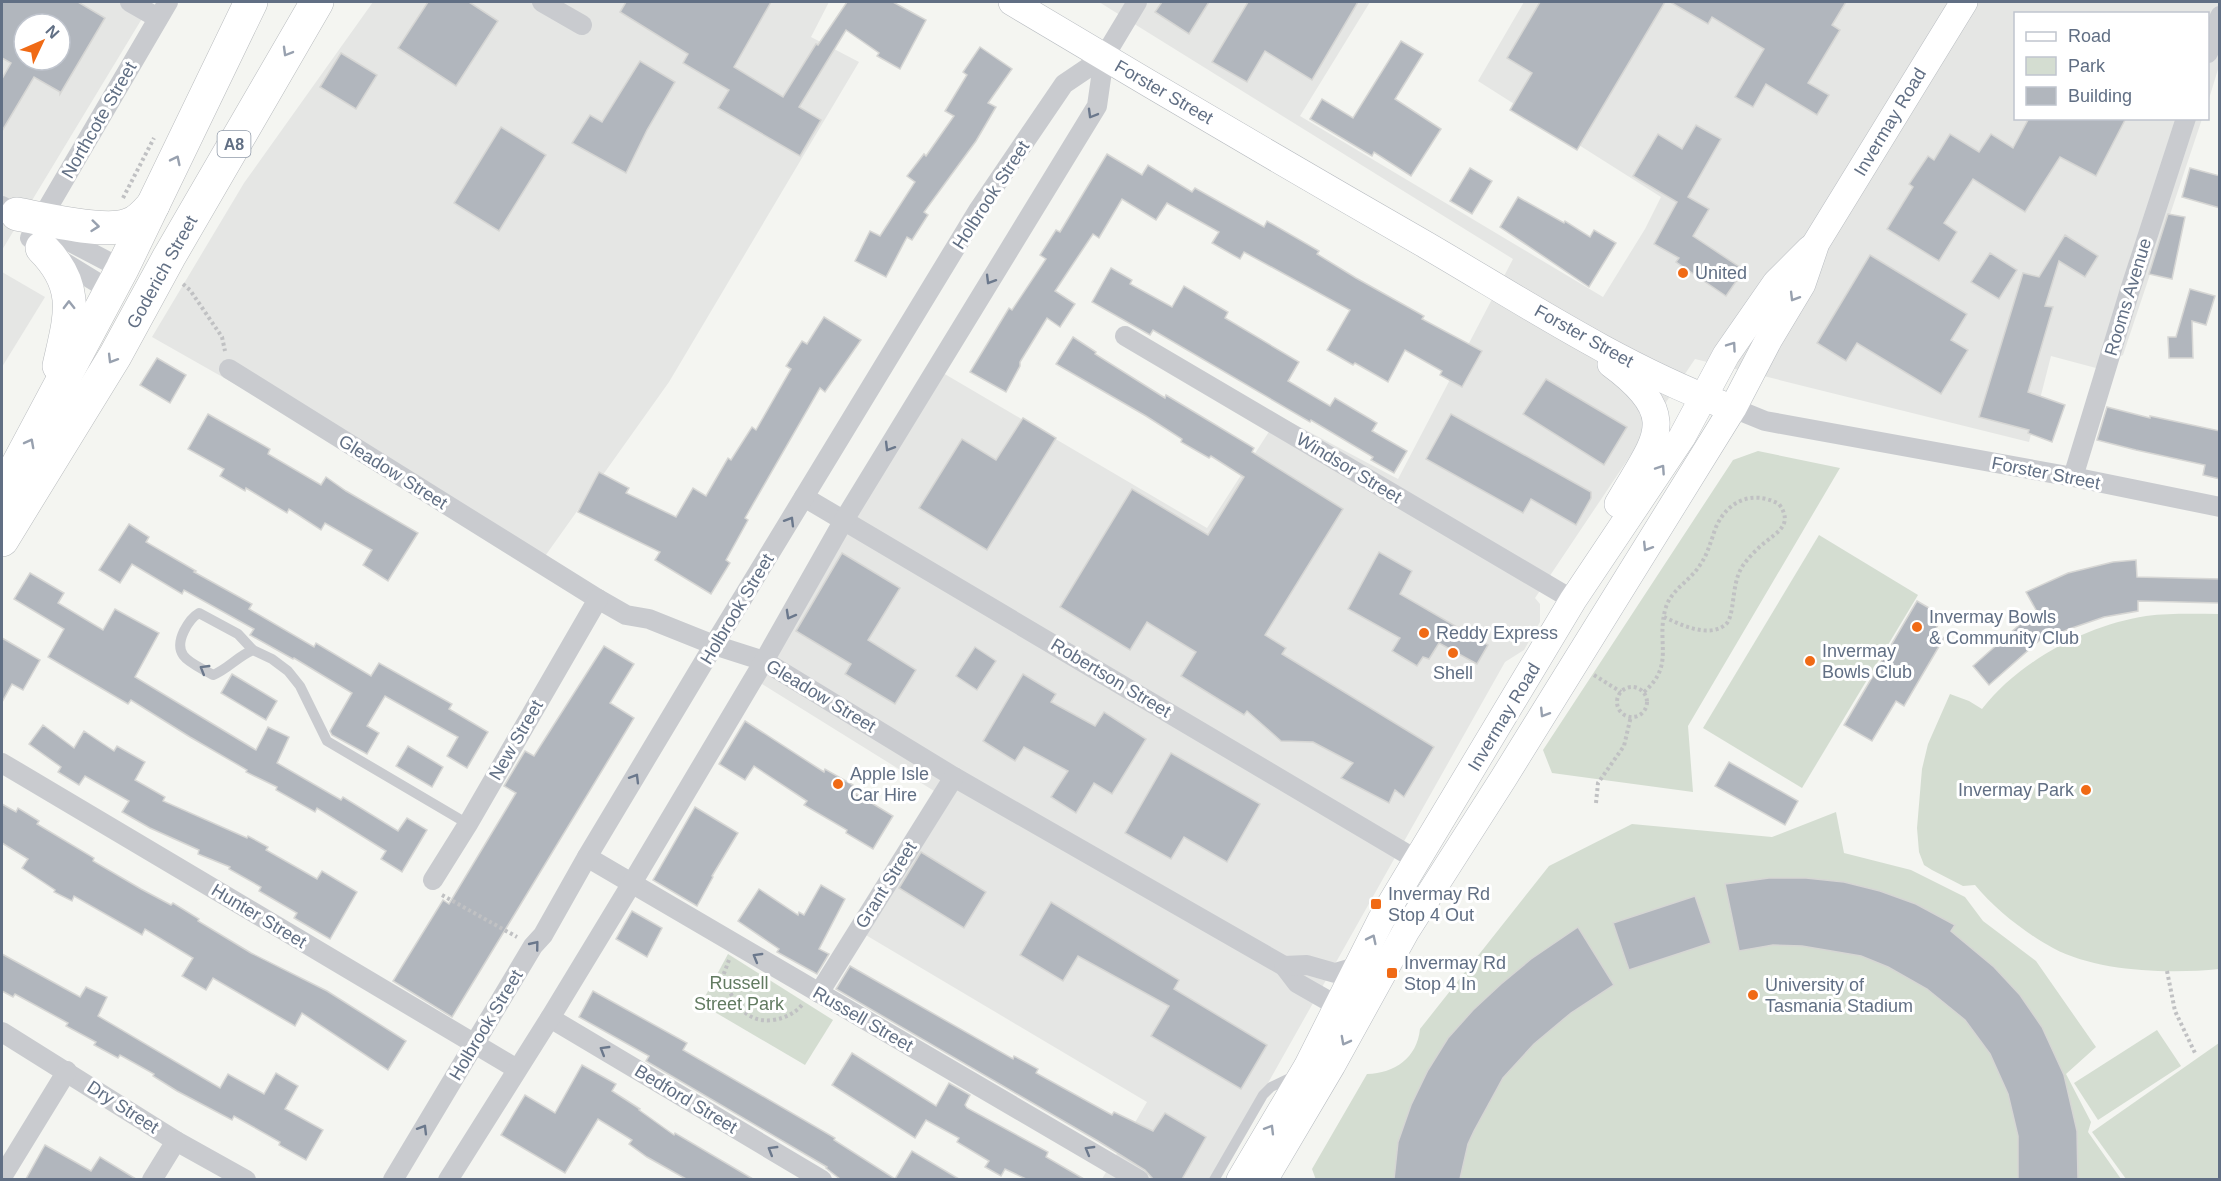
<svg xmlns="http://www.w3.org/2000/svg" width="2221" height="1181" font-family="Arial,sans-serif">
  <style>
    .built { fill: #e5e6e4; fill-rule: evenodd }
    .green { fill: #d4ddd1 }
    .building { fill: #b1b6bd; stroke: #d6d6d4; stroke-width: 1.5; fill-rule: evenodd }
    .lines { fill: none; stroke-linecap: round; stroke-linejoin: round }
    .secondary-casing { stroke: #b8bcc1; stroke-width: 28 }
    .highway-casing { stroke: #b8bbbe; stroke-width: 34 }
    .path { stroke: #c0c1c3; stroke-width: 4; stroke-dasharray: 3 3; stroke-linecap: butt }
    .lane { stroke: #c9cbcf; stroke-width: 10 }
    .street { stroke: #c9cbcf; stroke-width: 20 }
    .secondary { stroke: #fff; stroke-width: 27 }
    .highway { stroke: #fff; stroke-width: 33 }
    .oneway { stroke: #98a1af }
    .oneway2 { stroke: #6b788c }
    .poi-dot { fill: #f06a15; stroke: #fff; stroke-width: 2 }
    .labels { text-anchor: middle; stroke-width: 6; stroke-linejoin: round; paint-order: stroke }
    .shield { fill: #fff; stroke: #909aa9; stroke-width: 1.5 }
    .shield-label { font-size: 16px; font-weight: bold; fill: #616f84 }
    .street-label { font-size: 18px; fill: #616f84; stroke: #fff }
    .poi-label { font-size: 18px; fill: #616f84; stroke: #fff; text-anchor: start }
    .park-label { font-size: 18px; fill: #627b61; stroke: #fff }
  </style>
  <rect width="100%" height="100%" fill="#f4f5f1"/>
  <g class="built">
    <path d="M2,2H152L2,250ZM24,24H60V60H24Z"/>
    <polygon points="373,2 829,2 811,37 859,62 669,382 543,559 152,337 244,183"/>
    <polygon points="1099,2 1370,2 1300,116 1603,297 1645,229 1661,197 1478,81 1524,2 2219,2 2219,66 2208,102 2208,14 2016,14 2016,118 2202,119 2123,355 2096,368 2051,356 2029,442 1695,359 1535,598 1540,604 1540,622 1524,650 1505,662 1214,1179 1102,1179 1147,1102 859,931 947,799 757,681 943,373 1207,528 1279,416 1398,479 1513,259"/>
    <polygon points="2,272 45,297 2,367"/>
  </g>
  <g class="green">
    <polygon points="1758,451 1840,468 1688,726 1693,792 1552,773 1543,750 1733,460"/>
    <polygon points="1819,535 1918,595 1802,788 1703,728"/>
    <path d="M2219,614V969C2170,974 2097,972 2053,948C2025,933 1995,909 1975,885L1963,886L1932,870L1924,865L1919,852L1917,828L1922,769L1928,744L1950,694L1969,701L1982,709C2019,661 2087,625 2146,616C2170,613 2195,614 2219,614Z"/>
    <path d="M1836,812L1844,853L1911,870L1965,897L1983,921L2036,961L2096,1047L2066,1074L2091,1122L2088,1132L2121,1179L1316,1180L1312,1169L1367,1074C1395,1073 1417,1058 1420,1029L1549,866L1632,824L1772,837Z"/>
    <polygon points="728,954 833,1020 805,1065 701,1004"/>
    <polygon points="2157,1030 2181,1066 2098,1120 2074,1083"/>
    <polygon points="2219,1043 2219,1179 2126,1179 2092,1132"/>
  </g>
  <g class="building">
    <path d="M2,2H78L105,18L60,94V92L34,77L2,131V79L11,63L2,58ZM24,24H60V60H24Z"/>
    <polygon points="428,2 469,2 498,21 456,86 398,48"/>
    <polygon points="626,2 771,2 734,67 783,97 816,44 818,45 847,2 893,2 926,20 900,69 877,56 879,53 846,30 799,107 821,120 800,156 718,108 729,90 683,63 688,54 620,12"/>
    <polygon points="1162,2 1209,2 1189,34 1155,12"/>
    <polygon points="1248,2 1358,2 1312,80 1265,51 1247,82 1212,62"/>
    <polygon points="1540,2 1665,2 1577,150 1510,110 1532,73 1507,58"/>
    <polygon points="1670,2 1846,2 1832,25 1840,30 1808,83 1829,95 1817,115 1766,84 1753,107 1735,97 1764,49 1712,17 1708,24"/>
    <polygon points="1401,41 1423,54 1395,99 1441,129 1411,176 1374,152 1372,156 1310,119 1322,99 1353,118"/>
    <polygon points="980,47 1012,69 988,103 996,107 976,141 924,212 928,215 912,240 907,237 886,277 855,261 870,231 880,236 915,182 907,176 924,154 926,156 954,116 945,111 967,75 963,72"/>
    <polygon points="341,53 377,75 356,109 320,87"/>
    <polygon points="640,61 675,82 647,130 626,173 572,143 590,115 602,122"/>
    <polygon points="2029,118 2126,118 2096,176 2060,157 2025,212 1973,179 1944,223 1957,232 1939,261 1887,229 1913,187 1909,184 1928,156 1934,160 1950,134 1979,152 1991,134 2013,148"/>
    <polygon points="1696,125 1721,139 1688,197 1709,209 1693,236 1744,270 1726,296 1676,262 1679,258 1654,244 1677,202 1633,176 1658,134 1682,149"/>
    <polygon points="501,127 546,155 499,231 454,203"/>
    <polygon points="1107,154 1142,175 1148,165 1192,192 1195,188 1264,227 1267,221 1319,251 1317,254 1356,278 1424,316 1422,319 1482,351 1462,387 1440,375 1442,371 1405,350 1388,382 1355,363 1353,365 1327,350 1350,310 1244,252 1240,259 1212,243 1219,232 1167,203 1156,220 1122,199 1099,238 1093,234 1055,291 1075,304 1060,327 1047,318 1020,362 1020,366 1006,392 970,372 1009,308 1012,310 1046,259 1040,255 1056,230 1060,232"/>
    <polygon points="1470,168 1492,181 1472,214 1450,201"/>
    <polygon points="2190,168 2220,176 2220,208 2182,197"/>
    <polygon points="1518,197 1564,223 1565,221 1590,237 1594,230 1616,243 1589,287 1500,227"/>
    <polygon points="2168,214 2185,217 2172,279 2149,274"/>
    <polygon points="2065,235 2098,256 2085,277 2059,261 2045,306 2053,307 2028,392 2065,405 2052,442 2028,433 2029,430 1979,417 2023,273 2039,277"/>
    <polygon points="1990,253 2017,270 1999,299 1971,282"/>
    <polygon points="1870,255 1967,314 1951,340 1968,350 1941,394 1857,343 1846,361 1817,343"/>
    <polygon points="1111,268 1132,280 1130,284 1172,307 1184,286 1228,312 1225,318 1299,362 1288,381 1330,406 1335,398 1377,423 1372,431 1407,451 1394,473 1371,460 1373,457 1311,420 1310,422 1153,330 1150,335 1092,302"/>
    <polygon points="2190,289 2215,296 2206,325 2192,321 2193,358 2169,358 2168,337 2176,337"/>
    <polygon points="824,317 861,340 825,392 820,388 745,518 748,520 726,560 730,563 711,594 655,560 660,552 578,512 599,472 629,488 626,493 676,517 693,488 706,496 728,458 731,460 752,427 756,430 791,369 786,366 802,341 807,344"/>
    <polygon points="1073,337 1096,352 1095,354 1165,398 1166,395 1254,448 1252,452 1343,509 1265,635 1286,648 1282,654 1434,747 1404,797 1395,790 1389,803 1341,778 1353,763 1313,742 1281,741 1247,711 1244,715 1181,676 1196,652 1147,622 1130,650 1060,607 1132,489 1208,535 1244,477 1211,456 1209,458 1181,442 1182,439 1146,416 1056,364"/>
    <polygon points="157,358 186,375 170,403 140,385"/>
    <polygon points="1546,379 1627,427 1604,465 1523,414"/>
    <polygon points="2107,407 2150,418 2150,416 2220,431 2220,479 2203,475 2205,465 2136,450 2097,440"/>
    <polygon points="208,414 270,449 268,454 321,485 326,477 346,491 418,533 388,581 363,565 372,550 325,523 321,530 289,509 287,513 246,488 245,491 220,476 224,469 188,449"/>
    <polygon points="1451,414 1591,492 1591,498 1576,525 1531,499 1523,513 1426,459"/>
    <polygon points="1023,418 1056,438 987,550 919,508 962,439 996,460"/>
    <polygon points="129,524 149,537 146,542 196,571 194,572 252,604 249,609 314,647 316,643 371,676 379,663 452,704 449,709 488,732 467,768 447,756 458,737 385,696 367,726 379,733 367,754 332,735 330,731 352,693 294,658 293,659 250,635 254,629 184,590 182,594 132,564 120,583 99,570"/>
    <polygon points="1379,552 1412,571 1400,594 1488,645 1477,664 1439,643 1429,659 1423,657 1417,666 1392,651 1400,638 1348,609"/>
    <polygon points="842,553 900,588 868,640 916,670 895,704 845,674 851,664 796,631"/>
    <polygon points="2136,560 2137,577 2220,579 2220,603 2138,601 2138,611 2104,617 2069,629 2052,637 2049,632 1989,685 1973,666 2036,610 2026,592 2068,573 2113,562"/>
    <polygon points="30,573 64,593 58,603 103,630 115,609 159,633 135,677 256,750 268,727 289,737 277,763 341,800 343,797 398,831 407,818 427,830 402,872 381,859 386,851 317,808 315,812 276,790 277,787 246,772 247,770 190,737 131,700 128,704 48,657 64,629 14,599"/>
    <polygon points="1917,601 1943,616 1934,632 1944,638 1904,706 1896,701 1872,741 1844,725"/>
    <polygon points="2,638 40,660 23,690 12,684 2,702"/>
    <polygon points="604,646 634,664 610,703 634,718 452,1017 393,981 443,900 449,904 516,793 504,786 525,751 534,756"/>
    <polygon points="975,647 996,661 977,690 956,676"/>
    <polygon points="232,674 277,701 266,720 221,693"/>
    <polygon points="1023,674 1056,694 1051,702 1095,726 1104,712 1146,739 1112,794 1094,783 1076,813 1051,797 1068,771 1024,747 1015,761 983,741"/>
    <polygon points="745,721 824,772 825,769 853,785 850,790 893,816 873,849 846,833 847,830 804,805 807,801 754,766 745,780 719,764"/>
    <polygon points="43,725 74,748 84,731 114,751 117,746 145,762 135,780 165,797 163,801 247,838 248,836 268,847 266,850 317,879 322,871 357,892 330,939 294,918 297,913 259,891 261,887 229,869 230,867 198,854 199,850 150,828 122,812 129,801 85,776 79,785 58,772 61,767 29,744"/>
    <polygon points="408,746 443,767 432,787 396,766"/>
    <polygon points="1171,753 1260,804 1227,862 1184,837 1171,859 1125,833"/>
    <polygon points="1729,762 1798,801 1785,825 1715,786"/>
    <polygon points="2,804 16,812 18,808 39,821 37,824 94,858 93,861 141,889 171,905 173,903 199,919 198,921 251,953 327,991 406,1041 388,1070 302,1013 295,1026 213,978 206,990 182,976 193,958 145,929 142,935 74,896 72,901 54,892 55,890 22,868 28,859 2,843"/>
    <polygon points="695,807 738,833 712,876 713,877 697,906 653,880"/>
    <polygon points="921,852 986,892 964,928 899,888"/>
    <polygon points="1769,878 1806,878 1844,882 1880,891 1916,904 1955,925 1951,931 1994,967 2020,995 2042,1027 2064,1075 2077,1131 2078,1179 2018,1179 2018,1136 2008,1094 1990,1054 1965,1020 1927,989 1888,967 1861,956 1802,946 1773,945 1739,951 1725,884"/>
    <polygon points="821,885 845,899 819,949 829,954 817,974 777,952 779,949 738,921 759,889 798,915 799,912 804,915"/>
    <polygon points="1695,896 1711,943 1629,970 1613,923"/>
    <polygon points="1051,902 1179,980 1174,989 1267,1045 1241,1089 1151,1036 1169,1006 1078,956 1063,981 1020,955"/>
    <polygon points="632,911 662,928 647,957 616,939"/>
    <polygon points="1578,927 1614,985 1571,1013 1534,1044 1503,1078 1474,1131 1468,1144 1460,1179 1394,1179 1398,1142 1411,1105 1428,1070 1448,1038 1473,1010 1501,984 1531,959"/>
    <polygon points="2,954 80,997 86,987 107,997 98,1016 220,1088 228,1074 264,1094 276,1073 298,1086 285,1109 323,1130 306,1160 279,1145 280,1142 234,1116 232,1120 177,1091 153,1076 154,1074 120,1055 118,1058 94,1045 96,1042 66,1026 68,1023 15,994 13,997 2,991"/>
    <polygon points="850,966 1013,1059 1014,1056 1038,1069 1036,1073 1112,1115 1114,1112 1153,1131 1165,1113 1206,1137 1182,1179 1153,1179 1145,1170 1098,1141 836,989"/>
    <polygon points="593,991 687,1043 683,1050 835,1138 834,1140 895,1179 912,1151 959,1179 840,1179 826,1168 827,1167 646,1061 649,1056 579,1017"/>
    <polygon points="852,1053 936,1106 949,1083 970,1095 965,1105 967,1108 1048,1152 1046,1157 1084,1179 1026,1179 1005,1169 1001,1176 985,1167 989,1161 957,1142 959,1138 926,1120 915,1138 832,1085"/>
    <polygon points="582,1065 616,1084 612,1091 640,1109 639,1110 674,1135 675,1133 753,1179 686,1179 647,1157 629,1144 632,1140 598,1119 565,1173 501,1135 525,1095 555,1113"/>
    <polygon points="45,1145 91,1171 100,1157 136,1179 26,1179"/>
  </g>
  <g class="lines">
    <g class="secondary-casing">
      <g id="secondary">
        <path d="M1012,2C1149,84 1287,165 1426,245C1522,301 1617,364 1721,404"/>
        <path d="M1611,364C1684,418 1655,439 1618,504"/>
        <polyline points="1240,1180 1307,1067 1381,920 1573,600 1682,437 1726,355 1776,283 1810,249"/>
        <polyline points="1264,1180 1332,1065 1406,931 1503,779 1733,408 1769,339 1802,284 1816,243 1964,2"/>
      </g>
    </g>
    <g class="highway-casing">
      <g id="highway">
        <path d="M17,214C43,219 104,234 128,225C139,222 146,213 153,205"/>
        <path d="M42,248C81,287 70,317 59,366"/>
        <polyline points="2,494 122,269 251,2"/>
        <polyline points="2,540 115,356 169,257 317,2"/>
      </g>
    </g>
    <g class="path">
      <polyline points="123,198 154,138"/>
      <polyline points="183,284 190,290 222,337 225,351"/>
      <polyline points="1594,675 1621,692"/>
      <circle cx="1632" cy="702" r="15"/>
      <path d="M1644,692C1676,664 1655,642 1666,607C1672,589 1690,581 1700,565C1708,554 1711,540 1716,527C1728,500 1753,490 1779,504C1794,525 1777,532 1763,544C1756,550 1749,557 1744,564C1730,582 1736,617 1725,625C1708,638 1681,625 1664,617"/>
      <polyline points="1596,803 1598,783 1624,746 1631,716"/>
      <polyline points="442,895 517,937"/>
      <path d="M729,960L723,976C732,999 744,1024 773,1020C785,1018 794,1014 802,1005"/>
      <polyline points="2167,971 2175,1011 2195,1053"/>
    </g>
    <g class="lane">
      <path d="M253,650C238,656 228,669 213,675C193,663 171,658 184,631C188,623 192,617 199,613L238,634L253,650L272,659L288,671L300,686L327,741L468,824"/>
      <polyline points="1214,1180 1263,1095 1271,1087 1294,1076"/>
    </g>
    <g class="street">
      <polyline points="130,2 158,18"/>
      <polyline points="542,2 582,25"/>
      <polyline points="2208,53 2220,16"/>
      <polyline points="2,206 122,269"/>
      <polyline points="30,238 168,2"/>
      <polyline points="57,258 111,291"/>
      <polyline points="1125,336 1573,600"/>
      <polyline points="229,369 598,599 626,615 649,619 714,645 764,661 954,777 1284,966 1297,983 1339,1007"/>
      <polyline points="1733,408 1765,421 2073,477 2220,507"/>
      <polyline points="2073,477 2130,290 2186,118"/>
      <polyline points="804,497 1417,860"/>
      <polyline points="2,763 517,1069"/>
      <polyline points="587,857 1139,1180"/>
      <polyline points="433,880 468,824 598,599"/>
      <polyline points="1284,966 1307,965 1335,973 1359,966"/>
      <polyline points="819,993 954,777"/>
      <polyline points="550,1018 822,1180"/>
      <polyline points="2,1032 176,1141 246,1180"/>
      <polyline points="2,1177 67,1071"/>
      <polyline points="152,1180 176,1141"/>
      <polyline points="393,1180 533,946 543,935 587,857 714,645 979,209 1064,84 1104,57"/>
      <polyline points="448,1180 550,1018 632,883 764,661 844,520 1097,106 1104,57 1137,2"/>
    </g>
    <use href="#secondary" class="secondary"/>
    <use href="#highway" class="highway"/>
  </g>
  <defs><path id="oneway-chevron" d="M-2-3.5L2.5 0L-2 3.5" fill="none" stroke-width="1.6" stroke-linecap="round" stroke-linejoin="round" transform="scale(1.5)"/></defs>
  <g class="oneway">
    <use href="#oneway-chevron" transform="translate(287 52) rotate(120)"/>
    <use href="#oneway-chevron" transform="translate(176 160) rotate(-64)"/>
    <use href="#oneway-chevron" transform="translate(95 226) rotate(6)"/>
    <use href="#oneway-chevron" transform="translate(1794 297) rotate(121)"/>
    <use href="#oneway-chevron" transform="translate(69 305) rotate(-91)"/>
    <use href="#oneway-chevron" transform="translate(1732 346) rotate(-55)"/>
    <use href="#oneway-chevron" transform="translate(112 359) rotate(121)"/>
    <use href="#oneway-chevron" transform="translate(30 443) rotate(-62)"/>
    <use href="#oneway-chevron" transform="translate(1661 469) rotate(-56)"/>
    <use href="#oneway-chevron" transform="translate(1647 547) rotate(122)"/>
    <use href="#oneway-chevron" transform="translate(1544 713) rotate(122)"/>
    <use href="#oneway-chevron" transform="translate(1372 939) rotate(-64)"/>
    <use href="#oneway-chevron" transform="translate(1345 1041) rotate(118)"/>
    <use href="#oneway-chevron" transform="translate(1270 1129) rotate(-59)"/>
  </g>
  <g class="oneway2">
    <use href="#oneway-chevron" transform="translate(1092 114) rotate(120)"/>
    <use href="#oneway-chevron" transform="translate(990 280) rotate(121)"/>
    <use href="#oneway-chevron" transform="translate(889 447) rotate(121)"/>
    <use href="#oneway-chevron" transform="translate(790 521) rotate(-59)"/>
    <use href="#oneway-chevron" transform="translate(790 615) rotate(119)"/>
    <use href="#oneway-chevron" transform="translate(204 669) rotate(-149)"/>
    <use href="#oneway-chevron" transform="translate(635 778) rotate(-59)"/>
    <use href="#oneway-chevron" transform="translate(535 945) rotate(-51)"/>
    <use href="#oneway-chevron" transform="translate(757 957) rotate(-150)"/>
    <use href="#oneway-chevron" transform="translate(604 1050) rotate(-149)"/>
    <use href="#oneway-chevron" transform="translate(423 1129) rotate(-59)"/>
    <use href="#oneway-chevron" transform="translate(772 1150) rotate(-149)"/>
    <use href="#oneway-chevron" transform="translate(1089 1150) rotate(-150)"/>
  </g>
  <g class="poi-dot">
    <circle cx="1683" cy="273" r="6"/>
    <circle cx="1917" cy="627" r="6"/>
    <circle cx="1424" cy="633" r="6"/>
    <circle cx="1453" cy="653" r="6"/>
    <circle cx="1810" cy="661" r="6"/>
    <circle cx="838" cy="784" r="6"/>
    <circle cx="2086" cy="790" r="6"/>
    <rect x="1370" y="898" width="12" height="12" rx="3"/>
    <rect x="1386" y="967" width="12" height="12" rx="3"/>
    <circle cx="1753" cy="995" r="6"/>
  </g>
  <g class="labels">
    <rect class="shield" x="217.5" y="131" width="33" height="26" rx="4.5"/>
    <g class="shield-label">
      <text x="234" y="150">A8</text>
    </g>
    <g class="street-label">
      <text transform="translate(1164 92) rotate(30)" y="6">Forster Street</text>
      <text transform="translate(99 120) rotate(-60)" y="6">Northcote Street</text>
      <text transform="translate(1890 122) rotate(-59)" y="6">Invermay Road</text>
      <text transform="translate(991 195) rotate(-57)" y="6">Holbrook Street</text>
      <text transform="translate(162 272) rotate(-61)" y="6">Goderich Street</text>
      <text transform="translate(2128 297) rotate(-73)" y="6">Rooms Avenue</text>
      <text transform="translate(1584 336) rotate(29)" y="6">Forster Street</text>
      <text transform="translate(1349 468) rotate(31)" y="6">Windsor Street</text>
      <text transform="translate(393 472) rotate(32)" y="6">Gleadow Street</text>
      <text transform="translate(2046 473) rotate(11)" y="6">Forster Street</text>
      <text transform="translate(737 609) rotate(-59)" y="6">Holbrook Street</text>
      <text transform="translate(1111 678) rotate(31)" y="6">Robertson Street</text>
      <text transform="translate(821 696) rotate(31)" y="6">Gleadow Street</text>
      <text transform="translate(1504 717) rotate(-59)" y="6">Invermay Road</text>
      <text transform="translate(516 740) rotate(-60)" y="6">New Street</text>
      <text transform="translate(886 885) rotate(-58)" y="6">Grant Street</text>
      <text transform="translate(259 916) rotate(31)" y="6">Hunter Street</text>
      <text transform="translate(863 1019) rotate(30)" y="6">Russell Street</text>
      <text transform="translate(486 1025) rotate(-59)" y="6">Holbrook Street</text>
      <text transform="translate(686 1099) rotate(31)" y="6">Bedford Street</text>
      <text transform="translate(123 1107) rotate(33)" y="6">Dry Street</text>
    </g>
    <g class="poi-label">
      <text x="1695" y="279">United</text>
      <text x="1929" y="623">Invermay Bowls<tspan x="1929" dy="21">&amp; Community Club</tspan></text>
      <text x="1436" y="639">Reddy Express</text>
      <text x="1822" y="657">Invermay<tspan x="1822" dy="21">Bowls Club</tspan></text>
      <text x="1453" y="679" text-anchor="middle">Shell</text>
      <text x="850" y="780">Apple Isle<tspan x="850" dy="21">Car Hire</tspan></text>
      <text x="2074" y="796" text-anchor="end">Invermay Park</text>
      <text x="1388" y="900">Invermay Rd<tspan x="1388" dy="21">Stop 4 Out</tspan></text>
      <text x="1404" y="969">Invermay Rd<tspan x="1404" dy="21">Stop 4 In</tspan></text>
      <text x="1765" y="991">University of<tspan x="1765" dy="21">Tasmania Stadium</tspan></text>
    </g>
    <g class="park-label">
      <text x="739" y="989">Russell<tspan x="739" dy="21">Street Park</tspan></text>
    </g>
  </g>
  <rect width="2221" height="1181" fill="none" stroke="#616f84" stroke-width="6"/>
  <rect x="2014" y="12" width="195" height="108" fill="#ffffff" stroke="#c0c5ce" stroke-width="1.5"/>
  <rect x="2026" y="32" width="30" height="9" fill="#ffffff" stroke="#c0c5ce" stroke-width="1.5"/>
  <text x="2068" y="42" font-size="18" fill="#616f84">Road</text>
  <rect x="2026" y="57" width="30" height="18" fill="#d4ddd1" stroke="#c0c5ce" stroke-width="1.5"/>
  <text x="2068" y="72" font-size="18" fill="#616f84">Park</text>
  <rect x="2026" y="87" width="30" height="18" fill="#b1b6bd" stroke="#c0c5ce" stroke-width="1.5"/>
  <text x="2068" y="102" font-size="18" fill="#616f84">Building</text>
  <g transform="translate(42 42) rotate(46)"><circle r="28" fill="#ffffff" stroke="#c0c5ce" stroke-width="1.5"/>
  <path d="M0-4.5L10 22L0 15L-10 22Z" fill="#f06a15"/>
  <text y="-9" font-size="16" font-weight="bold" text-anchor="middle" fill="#616f84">N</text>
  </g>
</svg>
